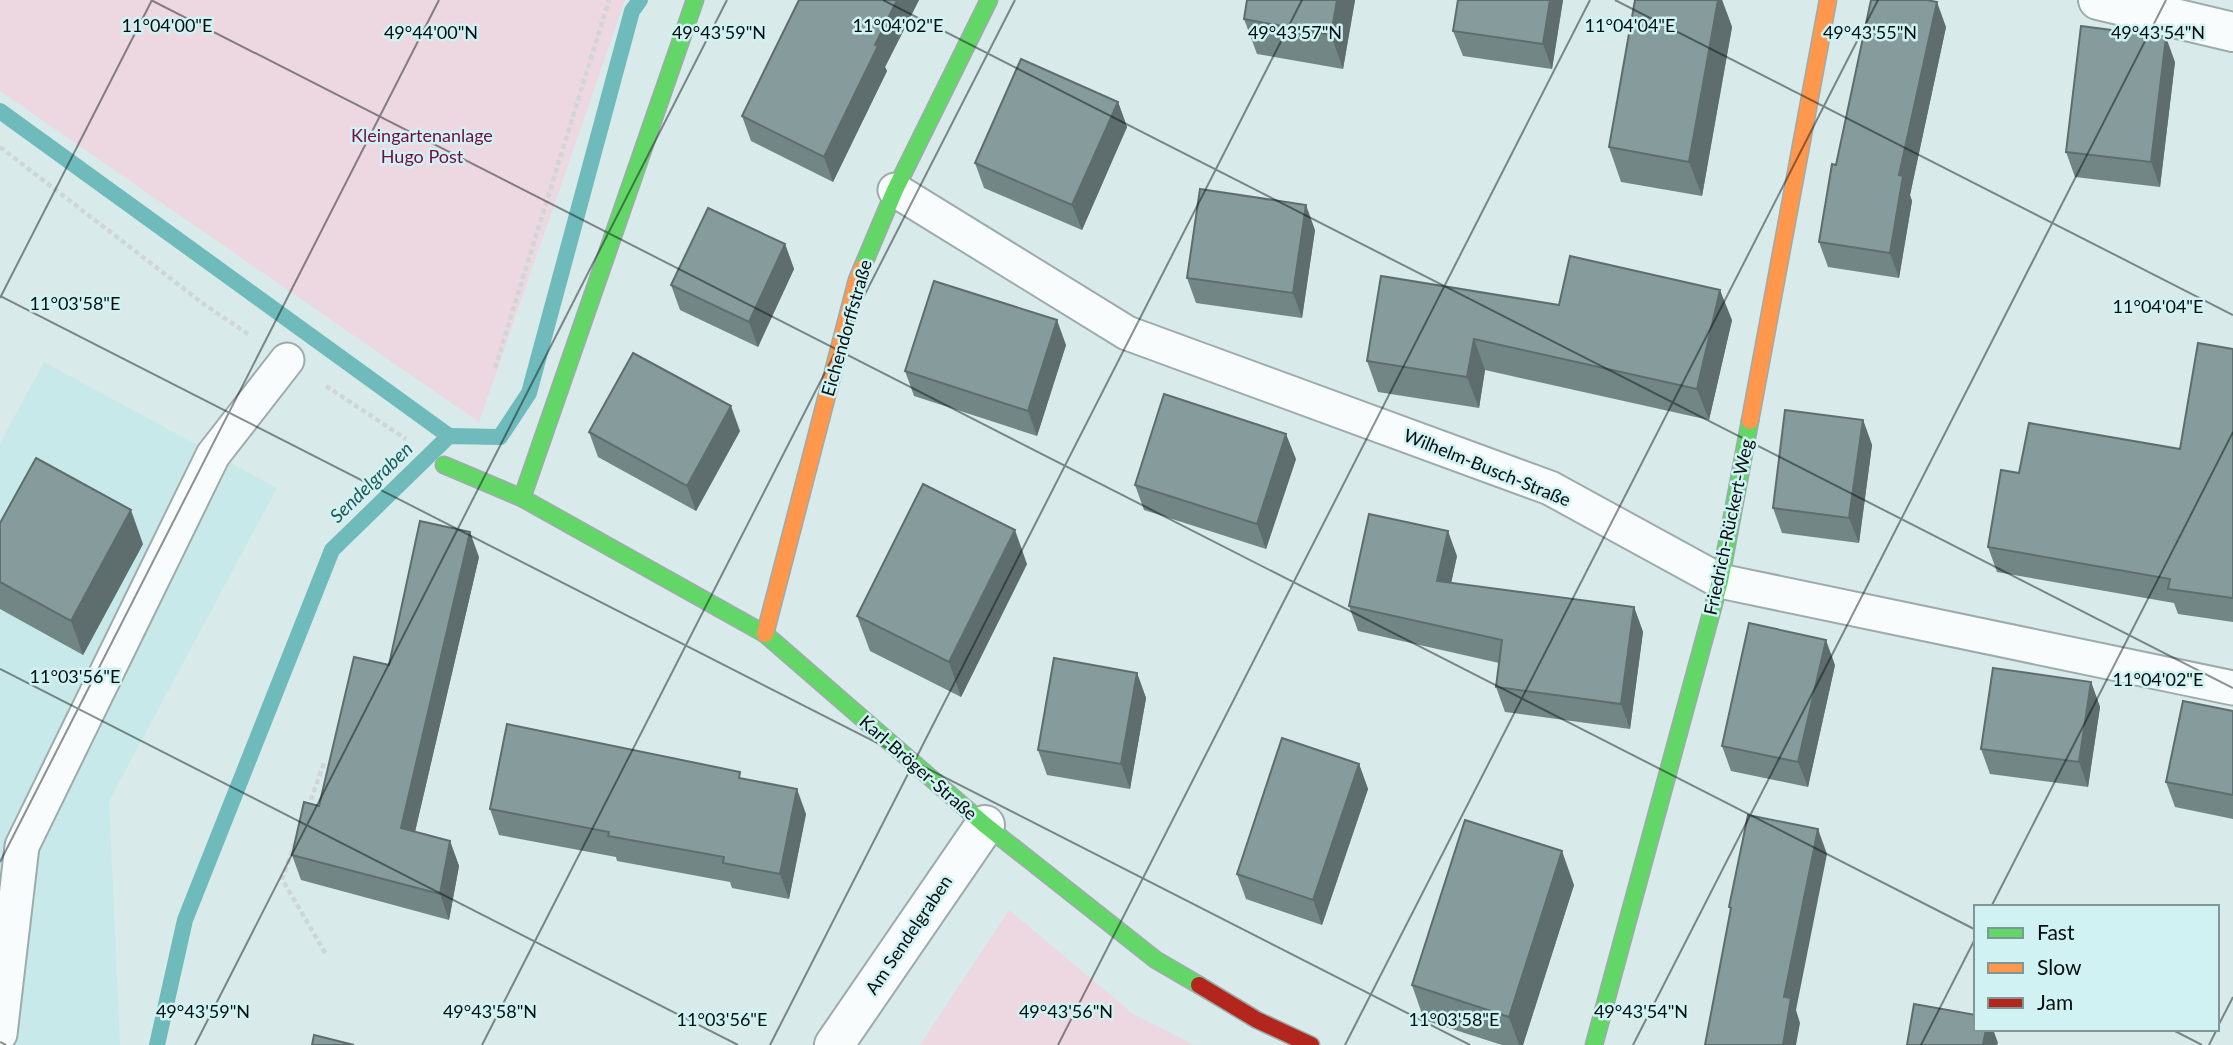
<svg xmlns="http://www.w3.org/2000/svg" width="2233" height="1045" font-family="Lato,sans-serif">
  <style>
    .built { fill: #c8e9e9 }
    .green { fill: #edd7e1 }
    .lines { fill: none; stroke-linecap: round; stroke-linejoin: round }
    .stream { stroke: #6fbaba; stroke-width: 16 }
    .lane-casing { stroke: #9dabab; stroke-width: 37 }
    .street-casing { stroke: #9dabab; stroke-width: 42 }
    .fast-casing { stroke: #9dabab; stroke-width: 19 }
    .slow-casing { stroke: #9dabab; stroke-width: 19 }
    .jam-casing { stroke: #9dabab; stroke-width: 19 }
    .path { stroke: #d0d6d6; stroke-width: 4.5; stroke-dasharray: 5 3.5; stroke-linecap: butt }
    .lane { stroke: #f9fcfc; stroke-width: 33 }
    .street { stroke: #f9fcfc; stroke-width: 38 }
    .fast { stroke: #63d668; stroke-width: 16 }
    .slow { stroke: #ff974d; stroke-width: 16 }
    .jam { stroke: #b3261e; stroke-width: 16 }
    .wall { fill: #738686 }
    .shaded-wall { fill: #5e6d6d }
    .building { fill: #869c9c; stroke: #5e6d6d; stroke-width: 2 }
    .ticks { fill: none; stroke: #040e0e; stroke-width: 2; stroke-opacity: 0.45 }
    .labels { text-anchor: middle; stroke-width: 5; stroke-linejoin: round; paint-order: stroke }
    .park-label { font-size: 18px; fill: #760b42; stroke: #d0f2f2 }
    .street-label { font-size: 18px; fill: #040e0e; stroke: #d0f2f2 }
    .water-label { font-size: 19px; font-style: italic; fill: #205858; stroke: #d0f2f2 }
    .ticks-label { font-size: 18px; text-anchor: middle; fill: #040e0e; stroke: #d0f2f2; stroke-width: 5; stroke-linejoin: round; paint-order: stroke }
  </style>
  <rect width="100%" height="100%" fill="#d8eaea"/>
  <polygon class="built" points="44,362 277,488 109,801 120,1045 0,1045 0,443"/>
  <g class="green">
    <polygon points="0,0 625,0 479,422 0,91"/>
    <polygon points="1009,910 1133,1014 1194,1045 920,1045"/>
  </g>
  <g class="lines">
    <g class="stream">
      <polyline points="0,111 449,436"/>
      <polyline points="157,1045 185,920 332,550 449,436 500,437 529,393 632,11 640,0"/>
    </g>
    <g class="lane-casing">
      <g id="lane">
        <polyline points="895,190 1127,333 1550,488 1720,581 2233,688"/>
        <polyline points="0,1034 22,846 213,455 287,360"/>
      </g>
    </g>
    <g class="street-casing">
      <g id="street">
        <polyline points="2098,0 2233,32"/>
        <polyline points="834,1045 985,825"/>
      </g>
    </g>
    <g class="fast-casing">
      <g id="fast">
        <polyline points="862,268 895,190 989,0"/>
        <polyline points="444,465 522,498 765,634 985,825 1156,960 1199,985"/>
        <polyline points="522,498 695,0"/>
        <polyline points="1594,1045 1720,581 1750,421"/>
      </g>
    </g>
    <g class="slow-casing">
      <g id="slow">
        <polyline points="1750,421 1828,0"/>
        <polyline points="765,634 857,280 862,268"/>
      </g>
    </g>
    <g class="jam-casing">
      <polyline id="jam" points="1199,985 1257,1020 1311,1045"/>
    </g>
    <g class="path">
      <polyline points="0,147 205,305 248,334"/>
      <polyline points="495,368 609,0"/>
      <polyline points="326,386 406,439"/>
      <polyline points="308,808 324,763"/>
      <polyline points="295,843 282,879 327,956"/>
    </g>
    <use href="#lane" class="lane"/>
    <use href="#street" class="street"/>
    <use href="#fast" class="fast"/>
    <use href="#slow" class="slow"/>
    <use href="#jam" class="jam"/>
  </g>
  <g class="wall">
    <polygon points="799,0 919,0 885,67 887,71 833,182 751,141 742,116"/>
    <polygon points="1247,0 1355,0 1343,69 1257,54 1244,19"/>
    <polygon points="1458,0 1563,0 1552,69 1463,56 1453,31"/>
    <polygon points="1635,0 1722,0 1732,27 1702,196 1621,182 1609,147"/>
    <polygon points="1946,27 1910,195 1912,201 1899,278 1828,267 1819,242 1836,165"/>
    <polygon points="2175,62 2160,187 2075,177 2066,152"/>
    <polygon points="1118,102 1127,127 1082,230 984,188 975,163"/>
    <polygon points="1315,230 1302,318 1196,303 1187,278"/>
    <polygon points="785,244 794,269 758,347 680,310 671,285"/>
    <polygon points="1559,305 1732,320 1709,420 1485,370 1479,408 1378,392 1367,361"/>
    <polygon points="1066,345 1037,436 914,396 905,371"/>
    <polygon points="2233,349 2233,622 2178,614 2174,603 1997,572 1988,547 2180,449"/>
    <polygon points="1863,420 1872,445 1859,543 1782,533 1773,508"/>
    <polygon points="740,431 696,511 598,457 589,432"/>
    <polygon points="1296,459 1266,549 1144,510 1135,485"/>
    <polygon points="0,523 143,544 83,655 0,609"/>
    <polygon points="1457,556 1451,583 1634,607 1643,632 1630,729 1505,712 1496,687 1499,663 1358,631 1349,606"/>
    <polygon points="479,557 415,832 450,841 459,866 449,920 301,880 292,855 319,806 389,665"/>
    <polygon points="1027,564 961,697 870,651 857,616"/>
    <polygon points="1835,665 1808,787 1731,771 1722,746"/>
    <polygon points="1137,673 1146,698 1130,789 1047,775 1038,750"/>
    <polygon points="2091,682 2100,707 2088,787 1990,774 1981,749"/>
    <polygon points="2233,711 2233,819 2175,807 2166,782"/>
    <polygon points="1359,764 1368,789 1322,925 1246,899 1237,874"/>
    <polygon points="742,779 806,814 789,899 732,888 730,882 617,861 616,857 499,835 490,809"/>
    <polygon points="1574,885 1523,1045 1502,1045 1424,1020 1412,985"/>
  </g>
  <g class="shaded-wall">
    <polygon points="897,0 919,0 885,67 887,71 833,182 824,157 875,45"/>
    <polygon points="1337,0 1355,0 1343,69 1331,35"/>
    <polygon points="1550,0 1563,0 1552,69 1543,44"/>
    <polygon points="1718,0 1722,0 1732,27 1702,196 1689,162"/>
    <polygon points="1937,2 1946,27 1910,195 1912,201 1899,278 1890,253 1899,175"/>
    <polygon points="2166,37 2175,62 2160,187 2151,162"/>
    <polygon points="1118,102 1127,127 1082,230 1072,205"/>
    <polygon points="1306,205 1315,230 1302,318 1293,293"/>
    <polygon points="785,244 794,269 758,347 749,322"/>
    <polygon points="1720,290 1732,320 1709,420 1697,389"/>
    <polygon points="1057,320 1066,345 1037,436 1028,411"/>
    <polygon points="1474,339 1485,370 1479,408 1467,377"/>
    <polygon points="731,406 740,431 696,511 687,486"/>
    <polygon points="1863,420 1872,445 1859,543 1849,518"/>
    <polygon points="1286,434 1296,459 1266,549 1257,524"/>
    <polygon points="131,510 143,544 83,655 71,621"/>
    <polygon points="1015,530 1027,564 961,697 949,662"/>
    <polygon points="1448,531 1457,556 1446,606 1437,581"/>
    <polygon points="470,532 479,557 410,853 401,828"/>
    <polygon points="1634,607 1643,632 1630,729 1621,704"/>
    <polygon points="1826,640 1835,665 1808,787 1798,762"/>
    <polygon points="1137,673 1146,698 1130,789 1121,764"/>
    <polygon points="2091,682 2100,707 2088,787 2079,762"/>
    <polygon points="1359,764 1368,789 1322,925 1313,900"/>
    <polygon points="797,789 806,814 789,899 780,874"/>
    <polygon points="1818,829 1827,854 1796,1010 1800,1023 1796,1045 1783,1045 1784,997"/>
    <polygon points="450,841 459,866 449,920 440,894"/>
    <polygon points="1562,851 1574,885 1523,1045 1519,1045 1509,1017"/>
    <polygon points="1986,1029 1993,1029 1998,1043 1997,1045 1983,1045"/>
  </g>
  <g class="building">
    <polygon points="799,0 897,0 875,45 878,46 824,157 742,116"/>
    <polygon points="1247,0 1337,0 1331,35 1244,19"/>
    <polygon points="1458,0 1550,0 1543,44 1453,31"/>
    <polygon points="1635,0 1718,0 1689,162 1609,147"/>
    <polygon points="1871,0 1927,0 1937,2 1899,175 1903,176 1890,253 1819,242 1832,164 1836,165"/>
    <polygon points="2081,26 2166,37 2151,162 2066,152"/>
    <polygon points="1021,59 1118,102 1072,205 975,163"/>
    <polygon points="1200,189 1306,205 1293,293 1187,278"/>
    <polygon points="708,208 785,244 749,322 671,285"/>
    <polygon points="1570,256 1720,290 1697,389 1474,339 1467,377 1367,361 1381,276 1559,305"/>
    <polygon points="934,281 1057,320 1028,411 905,371"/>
    <polygon points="2198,343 2233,349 2233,598 2168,589 2170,579 1988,547 2001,470 2019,473 2029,423 2180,449"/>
    <polygon points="633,353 731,406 687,486 589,432"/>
    <polygon points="1164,394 1286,434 1257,524 1135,485"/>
    <polygon points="1785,410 1863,420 1849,518 1773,508"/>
    <polygon points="36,458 131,510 71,621 0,582 0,523"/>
    <polygon points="923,484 1015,530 949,662 857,616"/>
    <polygon points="1369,514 1448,531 1437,581 1634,607 1621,704 1496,687 1502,640 1349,606"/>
    <polygon points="420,521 470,532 401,828 450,841 440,894 292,855 304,802 319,806 354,657 389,665"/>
    <polygon points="1749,623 1826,640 1798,762 1722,746"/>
    <polygon points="1054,658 1137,673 1121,764 1038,750"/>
    <polygon points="1993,668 2091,682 2079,762 1981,749"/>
    <polygon points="2183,701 2233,711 2233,795 2166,782"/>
    <polygon points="507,724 740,772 739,778 797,789 780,874 723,863 724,857 608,836 609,832 490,809"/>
    <polygon points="1282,738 1359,764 1313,900 1237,874"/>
    <polygon points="1748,815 1818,829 1784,997 1791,998 1783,1045 1705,1045 1731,908 1729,907"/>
    <polygon points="1465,820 1562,851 1509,1017 1412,985"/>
    <polygon points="1914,1004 1976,1015 1976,1029 1986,1029 1983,1045 1907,1045"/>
    <polygon points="314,1035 354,1045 312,1045"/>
  </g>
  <path class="ticks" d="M151,0L1976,930M883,0L2233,688M1615,0L2233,315M0,296L1470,1045M0,298L152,0M0,669L738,1045M0,862L439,0M1991,907L2233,432M2217,1028L2233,997M2171,1029L2202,1045M0,1042L6,1045M195,1045L727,0M482,1045L1015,0M770,1045L1302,0M1058,1045L1590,0M1345,1045L1878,0M1633,1045L2166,0M1921,1045L1976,937M2209,1045L2217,1029"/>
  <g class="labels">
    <g class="park-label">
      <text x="422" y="142">Kleingartenanlage<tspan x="422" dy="21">Hugo Post</tspan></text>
    </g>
    <g class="street-label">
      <text transform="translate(847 328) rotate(-74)" y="6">Eichendorffstraße</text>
      <text transform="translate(1487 468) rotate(22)" y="6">Wilhelm-Busch-Straße</text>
      <text transform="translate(1729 527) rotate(-78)" y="6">Friedrich-Rückert-Weg</text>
      <text transform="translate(918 768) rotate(41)" y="6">Karl-Bröger-Straße</text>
      <text transform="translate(909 935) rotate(-56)" y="6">Am Sendelgraben</text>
    </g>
    <g class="water-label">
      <text transform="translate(371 482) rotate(-44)" y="7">Sendelgraben</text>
    </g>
  </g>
  <g class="ticks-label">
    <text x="167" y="32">11°04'00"E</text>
    <text x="1630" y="32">11°04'04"E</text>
    <text x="898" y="32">11°04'02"E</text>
    <text x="431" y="39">49°44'00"N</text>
    <text x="719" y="39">49°43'59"N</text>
    <text x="1295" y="39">49°43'57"N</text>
    <text x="1870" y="39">49°43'55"N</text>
    <text x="2158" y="39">49°43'54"N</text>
    <text x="75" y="310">11°03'58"E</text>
    <text x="2158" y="313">11°04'04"E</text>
    <text x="75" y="683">11°03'56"E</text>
    <text x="2158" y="686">11°04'02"E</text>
    <text x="203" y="1018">49°43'59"N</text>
    <text x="490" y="1018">49°43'58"N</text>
    <text x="1066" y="1018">49°43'56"N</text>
    <text x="1641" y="1018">49°43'54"N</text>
    <text x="722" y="1026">11°03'56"E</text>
    <text x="1454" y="1026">11°03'58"E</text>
  </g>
  <rect x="1974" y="905" width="245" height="126" fill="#d0f2f2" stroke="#7e9797" stroke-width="2"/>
  <rect x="1988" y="928" width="35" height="10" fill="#63d668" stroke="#7e9797" stroke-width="2"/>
  <text x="2037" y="940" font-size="21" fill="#040e0e">Fast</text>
  <rect x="1988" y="963" width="35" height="10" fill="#ff974d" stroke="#7e9797" stroke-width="2"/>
  <text x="2037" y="975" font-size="21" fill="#040e0e">Slow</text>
  <rect x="1988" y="998" width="35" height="10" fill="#b3261e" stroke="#7e9797" stroke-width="2"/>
  <text x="2037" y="1010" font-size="21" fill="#040e0e">Jam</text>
</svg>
